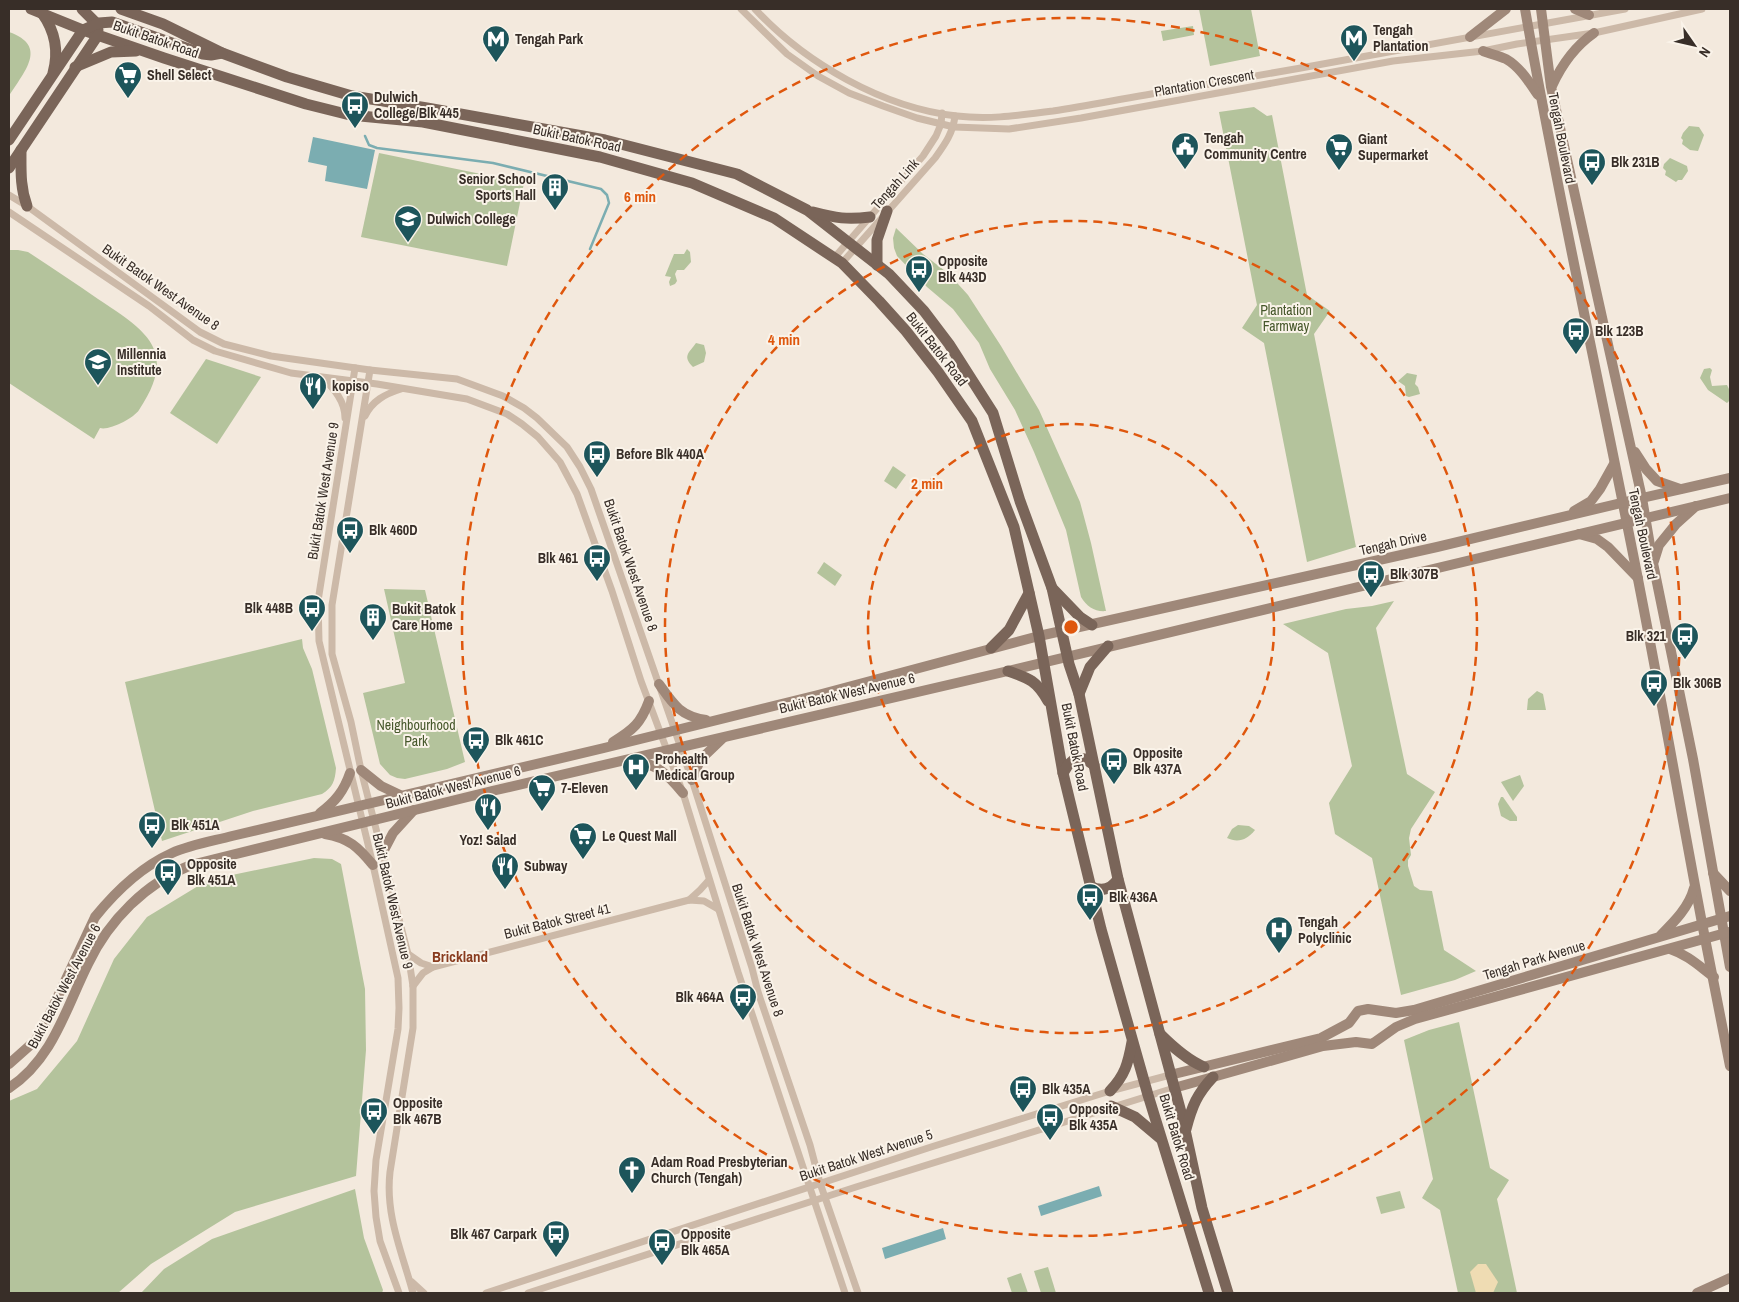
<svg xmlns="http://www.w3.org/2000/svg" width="1739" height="1302" font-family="'Archivo Narrow',sans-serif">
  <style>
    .green { fill: #b4c39c }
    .sand { fill: #efdcb3 }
    .water { fill: #7badb1 }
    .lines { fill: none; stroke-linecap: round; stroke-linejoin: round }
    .stream { stroke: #7badb1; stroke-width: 2.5 }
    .street { stroke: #ccb9a8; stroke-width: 7 }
    .secondary { stroke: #9f8879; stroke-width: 10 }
    .primary { stroke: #7a6559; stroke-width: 11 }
    .ring { fill: none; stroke: #df570d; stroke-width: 2.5; stroke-dasharray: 9 6 }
    .labels { text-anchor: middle; stroke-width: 4; stroke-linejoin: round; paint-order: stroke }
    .poi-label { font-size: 14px; font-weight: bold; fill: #382e28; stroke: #faf3e9; text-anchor: start }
    .street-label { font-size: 14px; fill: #382e28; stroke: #faf3e9 }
    .park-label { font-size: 14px; fill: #46572b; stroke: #faf3e9 }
    .neighbourhood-label { font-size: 15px; font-weight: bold; fill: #893c1f; stroke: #faf3e9 }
    .centre { fill: #df570d; stroke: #faf3e9; stroke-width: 2.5 }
    .ring-label { font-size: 15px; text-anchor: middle; font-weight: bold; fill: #df570d; stroke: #faf3e9; stroke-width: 4; stroke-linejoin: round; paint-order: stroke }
  </style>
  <rect width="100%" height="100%" fill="#f3e9dd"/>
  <g class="green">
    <polygon points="1199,9 1251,9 1260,56 1210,66"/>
    <polygon points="1193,26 1194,35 1163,41 1161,31"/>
    <path d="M9,32C49,46 24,72 9,96Z"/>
    <polygon points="1254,107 1267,116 1272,115 1307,295 1330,311 1314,334 1356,547 1307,562 1264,343 1242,328 1257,305 1219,112"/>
    <polygon points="1689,126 1699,127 1704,135 1698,151 1690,150 1682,144 1683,140 1681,138 1683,133"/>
    <polygon points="379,153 524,183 507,266 361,237"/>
    <polygon points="1670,158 1687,166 1688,171 1682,180 1678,180 1676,182 1665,175 1666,171 1663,168 1664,164"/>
    <path d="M896,228L923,254L949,274L968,295L1001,346L1039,410L1080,502L1091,543L1106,611C1095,612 1087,607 1081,597L1066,530L1034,452L1015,410L990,369L979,343L953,309L927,287L897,256L894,248L893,238Z"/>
    <polygon points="687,249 690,252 691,262 684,270 677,270 675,274 677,281 675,284 670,286 669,282 671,277 665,276 674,254 684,254"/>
    <path d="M9,250H18L28,252C51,267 75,283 98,299C146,331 179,350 139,410C134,418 109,431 100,428L94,439L9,383Z"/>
    <path d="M696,343L704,345L706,353L704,362L693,367C682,356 689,353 696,343Z"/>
    <polygon points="206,359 261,377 217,444 170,413"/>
    <polygon points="1710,368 1712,370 1710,377 1712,386 1727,385 1730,391 1730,400 1727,403 1708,390 1700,378 1704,369"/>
    <polygon points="1407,373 1417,375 1415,384 1418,387 1420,394 1409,397 1406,396 1405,386 1398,381"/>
    <polygon points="893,466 906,475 896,489 884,481"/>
    <polygon points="824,562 842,575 835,586 817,573"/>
    <polygon points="384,589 425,590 465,762 447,769 405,779 397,778 390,775 380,764 363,693 405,683"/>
    <polygon points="1394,601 1376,628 1407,774 1435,792 1411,829 1409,838 1411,855 1408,860 1408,866 1414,886 1420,890 1432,891 1444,950 1476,971 1455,980 1401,995 1372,858 1335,834 1329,803 1352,766 1328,653 1283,624 1346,609 1372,606"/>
    <path d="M302,639L303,648L312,669L336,768C335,781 333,787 322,794L253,811L162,841L125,682Z"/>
    <polygon points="1537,691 1543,694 1546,710 1527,710 1528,699"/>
    <polygon points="1520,775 1524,786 1513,801 1501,782"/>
    <polygon points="1501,797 1503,797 1517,817 1517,821 1510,821 1501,816 1498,804"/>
    <path d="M1238,825L1249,826L1255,830C1247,840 1238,843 1227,838L1232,829Z"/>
    <polygon points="314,858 332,859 341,864 365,989 366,1050 356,1176 235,1212 151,1264 118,1293 9,1293 9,1101 37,1089 77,1041 114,959 147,917 208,880"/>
    <polygon points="1459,1022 1490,1168 1509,1180 1497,1199 1517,1293 1458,1293 1440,1210 1422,1198 1433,1179 1404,1040 1429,1030"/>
    <polygon points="355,1189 364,1238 383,1290 382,1293 141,1293 164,1269 212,1239"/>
    <polygon points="1400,1191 1405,1208 1381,1214 1376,1197"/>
    <polygon points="1048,1267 1056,1293 1041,1293 1034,1271"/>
    <polygon points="1021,1273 1028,1293 1012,1293 1007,1278"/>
  </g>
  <polygon class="sand" points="1478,1264 1486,1264 1498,1282 1493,1293 1476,1293 1470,1272"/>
  <g class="water">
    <polygon points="313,137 375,150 367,189 325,181 327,166 308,162"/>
    <polygon points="1099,1186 1102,1196 1041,1216 1038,1206"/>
    <polygon points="943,1228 946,1239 885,1259 882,1248"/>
  </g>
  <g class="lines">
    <polyline class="stream" points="365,136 369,145 377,148 493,163 601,189 607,195 609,203 590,249"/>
    <g class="street">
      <polyline points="741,9 787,54 818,76 849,93 883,106 917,118 954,127 1009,129 1081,118 1393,61 1483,51 1517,44 1594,33 1702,9"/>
      <path d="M755,9C805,63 883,108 957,116C990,120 1021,115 1053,111C1092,105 1131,97 1170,91C1322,65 1474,36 1625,9"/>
      <polyline points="9,195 27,206 200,332 224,344 271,356 370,370 457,379 503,396 524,408 537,418 567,447 580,467 591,489 692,780 752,968 758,992 810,1145 820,1183 858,1293"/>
      <polyline points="9,212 149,306 193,340 215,351 291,373 377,384 467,399 507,414 522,424 538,437 560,462 577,494 612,591 641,681 683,793 738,972 845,1293"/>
      <polyline points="834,258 923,156 936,136 941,124 942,113"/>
      <path d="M842,263L935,158C945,144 953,133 955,116"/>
      <polyline points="355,368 318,601 319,641 373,865 398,978 399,1008 398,1029 376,1160 374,1191 376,1217 380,1241 399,1293"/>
      <path d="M370,370L332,605V654L351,722L361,770L408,954L413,986V1028L390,1172C385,1215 402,1252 413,1293"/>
      <path d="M323,378C334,389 345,401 345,418"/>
      <path d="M365,416C372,401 385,394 401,389"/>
      <polyline points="689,900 700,890 709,880"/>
      <polyline points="408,954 421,963 433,967"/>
      <polyline points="413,986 423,973 433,967 689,900 704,901 718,909"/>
      <polyline points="412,1282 424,1293"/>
      <polyline points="486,1293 931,1147 1110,1091 1170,1075"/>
      <polyline points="528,1293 856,1187 1174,1088"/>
    </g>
    <g class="secondary">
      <path d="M1525,9C1555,181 1593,352 1627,524C1654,656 1677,790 1702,923C1711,971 1721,1018 1730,1066"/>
      <polyline points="1541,9 1551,87 1642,498 1653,563 1693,759 1730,967"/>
      <polyline points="1575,9 1589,15"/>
      <polyline points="1470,37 1506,9"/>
      <path d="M1483,51C1491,54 1499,56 1506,59C1520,67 1529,82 1538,95"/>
      <path d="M1552,86C1562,64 1574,47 1594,33"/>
      <polyline points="1635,452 1646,469 1657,481 1680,489"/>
      <polyline points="1574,511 1591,501 1600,489 1614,464"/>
      <polyline points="1579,534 1597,539 1608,547 1638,578"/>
      <polyline points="1654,561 1659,545 1676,524 1696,506"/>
      <path d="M659,684C673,704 680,716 706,720"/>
      <path d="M613,742C633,730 641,723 649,701"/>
      <path d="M633,760C659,765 667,774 683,793"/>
      <polyline points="361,770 381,786 400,795"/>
      <polyline points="692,780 700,760 723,738"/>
      <path d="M320,813C335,802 344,791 350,773"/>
      <path d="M325,834C349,838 358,847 373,865"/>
      <polyline points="383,852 393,833 414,810"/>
      <polyline points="1713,873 1730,891"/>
      <path d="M1661,935C1675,921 1689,907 1694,888"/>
      <path d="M1670,949C1688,955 1699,966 1714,977"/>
      <path d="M9,1064L36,1040L46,1022L95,917C116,891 141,867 172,853C190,845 213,841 232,836L604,748L818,695L1039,636L1437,547L1642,498L1730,478"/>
      <polyline points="1170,1075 1321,1038 1349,1023 1358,1011 1368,1009 1396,1013 1414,1010 1730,916"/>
      <path d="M9,1088C53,1059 66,1008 88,964C109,920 146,883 191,865L492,791L1008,671L1730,498"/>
      <polyline points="1174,1088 1323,1046 1356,1042 1372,1044 1396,1027 1415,1019 1729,932"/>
      <polyline points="1697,1293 1730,1278"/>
    </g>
    <g class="primary">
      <polyline points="31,9 83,30 164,58 306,104 350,115 423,122 600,157 692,183 774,218 842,263 879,301 906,331 938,372 972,421 1014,527 1039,636 1063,773 1101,929 1148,1095 1209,1293"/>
      <polyline points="82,9 95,22 98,30"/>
      <polyline points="121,9 163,24 222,53 287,77 352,96 427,108 605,140 737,174 807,210 889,274 924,311 949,344 993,413 1020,501 1052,588 1069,664 1079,694 1118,879 1182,1116 1202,1208 1228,1293"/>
      <path d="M42,13C55,31 59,51 53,73"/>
      <polyline points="83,30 99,23 112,22 203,54 211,55 222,53"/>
      <polyline points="75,67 111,52 136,51"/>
      <polyline points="9,140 83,30"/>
      <path d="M21,150C21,170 20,187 27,206"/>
      <polyline points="9,168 98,35"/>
      <path d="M813,212C836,218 847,220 870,217"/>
      <polyline points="877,265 877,240 887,211"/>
      <polyline points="1052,588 1080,617 1092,625"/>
      <polyline points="991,648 1009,630 1029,593"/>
      <path d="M1008,671C1029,678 1037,681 1048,701"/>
      <polyline points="1079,694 1090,667 1108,646"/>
      <polyline points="1063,773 1068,765 1076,758 1085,759 1094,765"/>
      <path d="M1090,886C1101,892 1111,890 1118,879"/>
      <path d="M1160,1034C1173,1047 1187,1060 1204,1067"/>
      <path d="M1110,1091C1125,1075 1128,1064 1132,1042"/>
      <polyline points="1111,1106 1135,1117 1160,1138"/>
      <path d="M1186,1129C1192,1106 1197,1094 1213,1077"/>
    </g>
  </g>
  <g class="ring">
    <circle cx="1071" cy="627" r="203"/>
    <circle cx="1071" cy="627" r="406"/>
    <circle cx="1071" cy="627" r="609"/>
  </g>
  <defs>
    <g id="metro-pin" transform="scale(1.4375)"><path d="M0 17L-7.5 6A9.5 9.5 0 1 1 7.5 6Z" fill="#1d555b" stroke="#faf3e9"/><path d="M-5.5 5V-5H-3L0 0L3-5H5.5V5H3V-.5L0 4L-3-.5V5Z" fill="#fff"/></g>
    <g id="supermarket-pin" transform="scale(1.4375)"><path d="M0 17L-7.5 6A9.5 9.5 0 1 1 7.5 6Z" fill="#1d555b" stroke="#faf3e9"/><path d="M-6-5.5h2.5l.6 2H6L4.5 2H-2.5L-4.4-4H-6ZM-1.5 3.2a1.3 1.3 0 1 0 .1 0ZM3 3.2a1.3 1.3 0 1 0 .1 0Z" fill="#fff"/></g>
    <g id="bus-pin" transform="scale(1.4375)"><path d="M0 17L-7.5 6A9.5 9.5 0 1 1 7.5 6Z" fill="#1d555b" stroke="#faf3e9"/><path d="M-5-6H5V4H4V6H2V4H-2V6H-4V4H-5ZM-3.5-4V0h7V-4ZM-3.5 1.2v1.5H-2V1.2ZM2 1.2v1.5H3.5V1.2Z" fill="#fff"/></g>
    <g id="civic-pin" transform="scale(1.4375)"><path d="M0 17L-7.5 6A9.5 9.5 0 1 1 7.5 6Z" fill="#1d555b" stroke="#faf3e9"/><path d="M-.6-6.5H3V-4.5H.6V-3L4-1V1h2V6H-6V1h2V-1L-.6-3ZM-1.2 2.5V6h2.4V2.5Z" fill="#fff"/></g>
    <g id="building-pin" transform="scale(1.4375)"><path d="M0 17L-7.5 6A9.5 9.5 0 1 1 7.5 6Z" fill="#1d555b" stroke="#faf3e9"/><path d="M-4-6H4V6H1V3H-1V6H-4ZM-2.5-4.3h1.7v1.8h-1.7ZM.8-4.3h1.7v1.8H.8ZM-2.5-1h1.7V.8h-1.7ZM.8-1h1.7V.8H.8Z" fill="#fff"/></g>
    <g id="school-pin" transform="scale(1.4375)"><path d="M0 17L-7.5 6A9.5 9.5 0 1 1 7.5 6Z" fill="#1d555b" stroke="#faf3e9"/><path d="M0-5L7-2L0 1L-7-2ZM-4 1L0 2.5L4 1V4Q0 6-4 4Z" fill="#fff"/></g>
    <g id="university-pin" transform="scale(1.4375)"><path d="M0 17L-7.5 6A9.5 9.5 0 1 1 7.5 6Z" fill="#1d555b" stroke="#faf3e9"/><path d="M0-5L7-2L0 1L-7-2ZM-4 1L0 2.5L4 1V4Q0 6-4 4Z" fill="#fff"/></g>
    <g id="restaurant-pin" transform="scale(1.4375)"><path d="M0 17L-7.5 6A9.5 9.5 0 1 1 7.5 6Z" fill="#1d555b" stroke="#faf3e9"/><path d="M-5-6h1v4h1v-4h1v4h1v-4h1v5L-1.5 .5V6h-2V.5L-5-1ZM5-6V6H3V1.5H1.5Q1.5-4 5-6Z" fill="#fff"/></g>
    <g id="hospital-pin" transform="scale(1.4375)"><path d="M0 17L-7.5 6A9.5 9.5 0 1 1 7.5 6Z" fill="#1d555b" stroke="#faf3e9"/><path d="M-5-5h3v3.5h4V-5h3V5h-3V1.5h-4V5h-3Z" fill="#fff"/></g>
    <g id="church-pin" transform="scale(1.4375)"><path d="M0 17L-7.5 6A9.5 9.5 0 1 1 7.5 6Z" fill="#1d555b" stroke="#faf3e9"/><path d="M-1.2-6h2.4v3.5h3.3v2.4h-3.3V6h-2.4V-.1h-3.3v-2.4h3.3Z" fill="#fff"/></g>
  </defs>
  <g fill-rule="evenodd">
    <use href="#metro-pin" x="1354" y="38"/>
    <use href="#metro-pin" x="496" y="39"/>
    <use href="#supermarket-pin" x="128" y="75"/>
    <use href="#bus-pin" x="355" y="105"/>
    <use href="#civic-pin" x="1185" y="146"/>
    <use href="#supermarket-pin" x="1339" y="147"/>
    <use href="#bus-pin" x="1592" y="162"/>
    <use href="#building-pin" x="555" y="187"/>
    <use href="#school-pin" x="408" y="219"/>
    <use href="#bus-pin" x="919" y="269"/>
    <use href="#bus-pin" x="1576" y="331"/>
    <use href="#university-pin" x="98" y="362"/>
    <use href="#restaurant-pin" x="313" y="386"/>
    <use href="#bus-pin" x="597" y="454"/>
    <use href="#bus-pin" x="350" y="530"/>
    <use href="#bus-pin" x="597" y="558"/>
    <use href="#bus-pin" x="1371" y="574"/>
    <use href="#bus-pin" x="312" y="608"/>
    <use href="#building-pin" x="373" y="617"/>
    <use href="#bus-pin" x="1685" y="636"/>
    <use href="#bus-pin" x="1654" y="683"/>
    <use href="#bus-pin" x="476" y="740"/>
    <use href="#bus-pin" x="1114" y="761"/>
    <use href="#hospital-pin" x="636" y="767"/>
    <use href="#supermarket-pin" x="542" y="788"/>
    <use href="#restaurant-pin" x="488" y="807"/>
    <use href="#bus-pin" x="152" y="825"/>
    <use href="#supermarket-pin" x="583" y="836"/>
    <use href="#restaurant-pin" x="505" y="866"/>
    <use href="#bus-pin" x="168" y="872"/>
    <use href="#bus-pin" x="1090" y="897"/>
    <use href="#hospital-pin" x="1279" y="930"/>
    <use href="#bus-pin" x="743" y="997"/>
    <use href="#bus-pin" x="1023" y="1089"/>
    <use href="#bus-pin" x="374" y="1111"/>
    <use href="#bus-pin" x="1050" y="1117"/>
    <use href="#church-pin" x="632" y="1170"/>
    <use href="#bus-pin" x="556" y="1234"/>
    <use href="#bus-pin" x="662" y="1242"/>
  </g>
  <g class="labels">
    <g class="poi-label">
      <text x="1373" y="35">Tengah<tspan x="1373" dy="16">Plantation</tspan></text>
      <text x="515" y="44">Tengah Park</text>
      <text x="147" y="80">Shell Select</text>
      <text x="374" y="102">Dulwich<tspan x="374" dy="16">College/Blk 445</tspan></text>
      <text x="1204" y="143">Tengah<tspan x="1204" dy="16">Community Centre</tspan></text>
      <text x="1358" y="144">Giant<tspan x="1358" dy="16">Supermarket</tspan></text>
      <text x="1611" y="167">Blk 231B</text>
      <text x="536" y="184" text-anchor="end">Senior School<tspan x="536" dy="16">Sports Hall</tspan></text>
      <text x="427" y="224">Dulwich College</text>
      <text x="938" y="266">Opposite<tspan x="938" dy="16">Blk 443D</tspan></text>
      <text x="1595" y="336">Blk 123B</text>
      <text x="117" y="359">Millennia<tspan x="117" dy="16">Institute</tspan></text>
      <text x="332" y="391">kopiso</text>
      <text x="616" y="459">Before Blk 440A</text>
      <text x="369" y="535">Blk 460D</text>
      <text x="578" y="563" text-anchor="end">Blk 461</text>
      <text x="1390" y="579">Blk 307B</text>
      <text x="293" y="613" text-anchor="end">Blk 448B</text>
      <text x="392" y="614">Bukit Batok<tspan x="392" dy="16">Care Home</tspan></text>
      <text x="1666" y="641" text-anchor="end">Blk 321</text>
      <text x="1673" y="688">Blk 306B</text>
      <text x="495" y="745">Blk 461C</text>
      <text x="1133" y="758">Opposite<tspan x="1133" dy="16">Blk 437A</tspan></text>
      <text x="655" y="764">Prohealth<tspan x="655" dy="16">Medical Group</tspan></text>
      <text x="561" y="793">7-Eleven</text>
      <text x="171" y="830">Blk 451A</text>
      <text x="602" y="841">Le Quest Mall</text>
      <text x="488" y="845" text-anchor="middle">Yoz! Salad</text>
      <text x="187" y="869">Opposite<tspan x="187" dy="16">Blk 451A</tspan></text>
      <text x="524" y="871">Subway</text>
      <text x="1109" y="902">Blk 436A</text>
      <text x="1298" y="927">Tengah<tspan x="1298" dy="16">Polyclinic</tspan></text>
      <text x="724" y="1002" text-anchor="end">Blk 464A</text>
      <text x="1042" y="1094">Blk 435A</text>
      <text x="393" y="1108">Opposite<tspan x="393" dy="16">Blk 467B</tspan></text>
      <text x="1069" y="1114">Opposite<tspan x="1069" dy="16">Blk 435A</tspan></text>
      <text x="651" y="1167">Adam Road Presbyterian<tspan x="651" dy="16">Church (Tengah)</tspan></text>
      <text x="537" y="1239" text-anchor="end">Blk 467 Carpark</text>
      <text x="681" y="1239">Opposite<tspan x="681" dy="16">Blk 465A</tspan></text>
    </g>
    <g class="street-label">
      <text transform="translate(156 39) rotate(19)" y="5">Bukit Batok Road</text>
      <text transform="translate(1204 83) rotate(-10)" y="5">Plantation Crescent</text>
      <text transform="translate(577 138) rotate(12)" y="5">Bukit Batok Road</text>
      <text transform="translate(1562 138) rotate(79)" y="5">Tengah Boulevard</text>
      <text transform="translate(895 184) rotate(-48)" y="5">Tengah Link</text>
      <text transform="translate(161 287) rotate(35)" y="5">Bukit Batok West Avenue 8</text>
      <text transform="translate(937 349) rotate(52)" y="5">Bukit Batok Road</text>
      <text transform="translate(323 491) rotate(-81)" y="5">Bukit Batok West Avenue 9</text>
      <text transform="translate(1643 534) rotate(78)" y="5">Tengah Boulevard</text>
      <text transform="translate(1393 543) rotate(-13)" y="5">Tengah Drive</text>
      <text transform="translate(631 565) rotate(71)" y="5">Bukit Batok West Avenue 8</text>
      <text transform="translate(847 693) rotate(-13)" y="5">Bukit Batok West Avenue 6</text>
      <text transform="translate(1075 747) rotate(79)" y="5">Bukit Batok Road</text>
      <text transform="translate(453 787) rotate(-14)" y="5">Bukit Batok West Avenue 6</text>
      <text transform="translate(393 901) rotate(77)" y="5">Bukit Batok West Avenue 9</text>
      <text transform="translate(557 921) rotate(-14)" y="5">Bukit Batok Street 41</text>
      <text transform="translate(758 950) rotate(72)" y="5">Bukit Batok West Avenue 8</text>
      <text transform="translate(1534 960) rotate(-17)" y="5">Tengah Park Avenue</text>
      <text transform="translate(64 986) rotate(-62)" y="5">Bukit Batok West Avenue 6</text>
      <text transform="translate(1177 1137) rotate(73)" y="5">Bukit Batok Road</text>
      <text transform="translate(866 1155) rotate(-18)" y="5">Bukit Batok West Avenue 5</text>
    </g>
    <g class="park-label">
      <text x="1286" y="315">Plantation<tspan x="1286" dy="16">Farmway</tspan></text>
      <text x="416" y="730">Neighbourhood<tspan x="416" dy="16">Park</tspan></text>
    </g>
    <g class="neighbourhood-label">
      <text x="460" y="962">Brickland</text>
    </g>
  </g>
  <circle cx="1071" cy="627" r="8" class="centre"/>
  <g class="ring-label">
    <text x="640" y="202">6 min</text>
    <text x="784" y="345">4 min</text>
    <text x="927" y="489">2 min</text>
  </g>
  <rect width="1739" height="1302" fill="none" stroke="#382e28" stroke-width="20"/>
  <g transform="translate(1694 45) rotate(124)" stroke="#faf3e9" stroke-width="4" paint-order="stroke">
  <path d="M0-4L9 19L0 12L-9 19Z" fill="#382e28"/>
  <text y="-8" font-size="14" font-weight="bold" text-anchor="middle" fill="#382e28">N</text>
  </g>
</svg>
